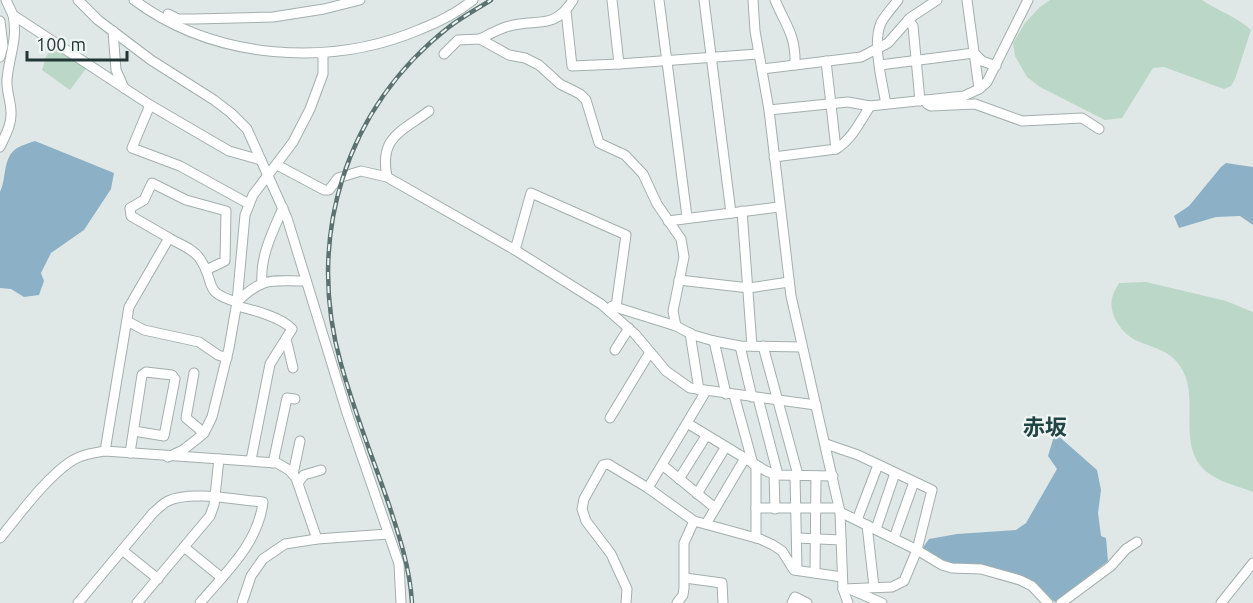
<svg xmlns="http://www.w3.org/2000/svg" width="1253" height="603" font-family="Ubuntu,'Noto Sans JP',sans-serif">
  <style>
    .green { fill: #bad7c8 }
    .water { fill: #8cb1c7 }
    .lines { fill: none; stroke-linecap: round; stroke-linejoin: round }
    .minor-casing { stroke: #a3afad; stroke-width: 11 }
    .minor { stroke: #fff; stroke-width: 9 }
    .rail-casing { stroke: #5c7271; stroke-width: 4.5 }
    .rail { stroke: #eef5f3; stroke-width: 2; stroke-dasharray: 7; stroke-linecap: butt }
    .labels { text-anchor: middle; stroke-width: 4.5; stroke-linejoin: round; paint-order: stroke }
    .quarter-label { font-size: 22px; font-weight: bold; fill: #214544; stroke: #eef5f3 }
  </style>
  <rect width="100%" height="100%" fill="#dfe8e6"/>
  <g class="green">
    <path d="M1050,0H1202C1218,11 1238,17 1251,30L1235,79L1231,86L1224,89L1164,67L1153,68L1122,118L1105,120L1040,87L1027,77L1015,56L1013,43L1025,23L1040,7Z"/>
    <polygon points="53,45 87,67 70,90 42,70 46,57"/>
    <path d="M1146,282L1226,301L1253,312V492C1238,486 1219,482 1207,472C1173,444 1205,392 1176,361C1165,348 1145,346 1132,338C1119,330 1107,310 1113,295C1114,291 1117,287 1119,283Z"/>
  </g>
  <g class="water">
    <path d="M35,141L114,173L111,189L84,230L51,253L41,273L44,281L39,295L24,297L11,289L0,288V192C7,178 2,158 17,148C22,145 29,143 35,141Z"/>
    <polygon points="1226,163 1253,167 1253,225 1240,216 1216,217 1179,228 1174,216 1189,206 1221,167"/>
    <polygon points="1055,433 1097,470 1101,490 1098,513 1101,536 1106,538 1108,561 1055,602 1032,582 950,564 922,549 929,539 957,534 1016,530 1026,523 1057,469 1048,456"/>
  </g>
  <g class="lines">
    <g class="minor-casing">
      <g id="minor">
        <polyline points="6,0 13,15 150,105 229,151 261,160"/>
        <polyline points="78,0 98,20 151,60 214,100 231,113 247,129 287,218 347,413 399,564 401,603"/>
        <path d="M134,0C215,60 330,68 421,29C439,22 458,12 473,0"/>
        <polyline points="612,0 619,64 758,54"/>
        <polyline points="659,0 687,217"/>
        <polyline points="704,0 731,213"/>
        <polyline points="753,0 755,31 769,110 791,296 840,512 843,589 848,603"/>
        <path d="M775,0C786,26 796,35 795,65"/>
        <polyline points="967,0 979,89"/>
        <polyline points="566,11 572,66 619,64"/>
        <polyline points="168,14 178,19 194,19 273,17 324,9 360,0"/>
        <polyline points="908,20 913,26 920,101"/>
        <polyline points="0,21 3,46 0,57"/>
        <polyline points="113,31 116,70 124,88"/>
        <path d="M480,39C488,35 497,30 506,27C536,17 553,32 573,0"/>
        <polyline points="444,54 458,40 480,39 509,55 525,58 539,65 560,84 580,94 586,100 599,143 625,155 643,174 657,204 681,239 684,257 673,311 676,326"/>
        <polyline points="880,65 974,53 982,61 996,66"/>
        <polyline points="762,69 861,57 888,43 910,18 937,0"/>
        <polyline points="926,100 927,104 931,106 975,104 1022,121 1082,118 1099,129"/>
        <path d="M886,104C882,82 872,43 881,23C885,15 893,7 898,0"/>
        <polyline points="150,105 132,148 180,166 249,204"/>
        <polyline points="769,110 848,102 870,106 964,96 979,89 987,82 1028,0"/>
        <path d="M0,147C5,136 12,124 11,112C11,101 6,91 7,79C9,56 18,40 13,15"/>
        <path d="M836,149C852,139 860,122 870,106"/>
        <polyline points="774,157 836,149 826,61"/>
        <polyline points="277,165 324,190 329,190 338,178 361,171 387,177 515,250 601,304 635,334 666,371 690,388 816,405"/>
        <path d="M387,177C379,137 401,132 429,111"/>
        <polyline points="742,211 752,346"/>
        <polyline points="668,221 779,207"/>
        <polyline points="169,238 131,216 130,208 144,200 152,183 186,200 226,211 225,261 206,270"/>
        <polyline points="515,250 531,193 626,235 616,307"/>
        <polyline points="679,280 749,288 789,282"/>
        <path d="M262,282C260,256 273,231 283,208"/>
        <path d="M237,306C253,310 281,317 292,329L270,364L251,460"/>
        <polyline points="612,306 676,326 693,335 714,341 740,346 802,347"/>
        <polyline points="127,321 144,330 199,342 218,355 227,358"/>
        <polyline points="690,333 699,390"/>
        <polyline points="286,339 293,368"/>
        <polyline points="714,341 726,394"/>
        <polyline points="740,346 752,397"/>
        <polyline points="763,346 798,475"/>
        <polyline points="615,350 629,328"/>
        <polyline points="194,373 186,418 204,433"/>
        <polyline points="734,395 753,464"/>
        <polyline points="758,398 778,475"/>
        <polyline points="610,418 650,352"/>
        <polyline points="687,423 766,471 776,475 833,476"/>
        <polyline points="826,444 858,455 932,490 917,550 904,581 892,587 843,589"/>
        <path d="M105,451L129,307L169,238C179,244 194,249 200,259C217,284 201,292 237,302C264,276 271,281 305,281"/>
        <polyline points="130,453 142,375 146,372 172,375 175,379 164,436 134,431"/>
        <polyline points="168,457 183,450 197,439 204,433 212,417 229,348 237,302 245,215 253,195 293,142 310,109 323,74 323,53"/>
        <polyline points="273,463 287,398 295,399"/>
        <polyline points="756,466 756,538"/>
        <polyline points="666,468 715,508"/>
        <polyline points="293,474 300,441"/>
        <polyline points="774,474 775,509"/>
        <polyline points="795,475 797,570"/>
        <polyline points="679,479 706,436"/>
        <polyline points="298,483 304,475 321,470"/>
        <polyline points="648,488 706,391"/>
        <polyline points="697,494 725,448"/>
        <polyline points="756,508 839,508"/>
        <polyline points="840,512 917,550 942,565 952,568 981,569 1020,580 1032,586 1048,603"/>
        <polyline points="857,520 878,465"/>
        <polyline points="706,524 744,460"/>
        <polyline points="867,525 874,587"/>
        <polyline points="876,529 895,473"/>
        <path d="M0,538C20,514 44,480 70,462C80,455 93,453 105,451L277,463L289,470L296,478L317,539"/>
        <polyline points="797,538 841,540"/>
        <polyline points="894,538 914,482"/>
        <polyline points="184,547 222,578"/>
        <polyline points="122,550 158,579"/>
        <polyline points="815,573 816,476"/>
        <polyline points="685,578 722,583 723,603"/>
        <polyline points="852,590 882,603"/>
        <path d="M78,603L153,513C158,509 162,504 168,501C190,490 237,500 263,502C258,544 226,572 200,603"/>
        <polyline points="137,603 210,516 214,505 219,459"/>
        <polyline points="242,603 251,576 263,559 285,544 317,539 388,534"/>
        <polyline points="626,603 627,589 611,554 586,521 582,509 584,499 603,465 608,464 648,488 694,521 760,539 773,545 782,551 794,570 842,577"/>
        <polyline points="677,603 683,595 684,588 684,543 694,521"/>
        <polyline points="792,603 795,597 807,603"/>
        <polyline points="1061,603 1111,566 1126,549 1137,542"/>
        <polyline points="1221,603 1253,563"/>
      </g>
    </g>
    <use href="#minor" class="minor"/>
    <g class="rail-casing">
      <path id="rail" d="M412,603C410,568 399,535 388,502C372,456 354,411 341,364C305,238 345,108 449,27C462,17 477,9 491,0"/>
    </g>
    <use href="#rail" class="rail"/>
  </g>
  <g class="labels">
    <g class="quarter-label">
      <text x="1045" y="435">赤坂</text>
    </g>
  </g>
  <path d="M27 51v9h100v-9" fill="none" stroke="#223635" stroke-width="3"/>
  <text x="36" y="51" font-size="18" fill="#223635" stroke="#eef5f3" stroke-width="4.5" paint-order="stroke">100 m</text>
</svg>
